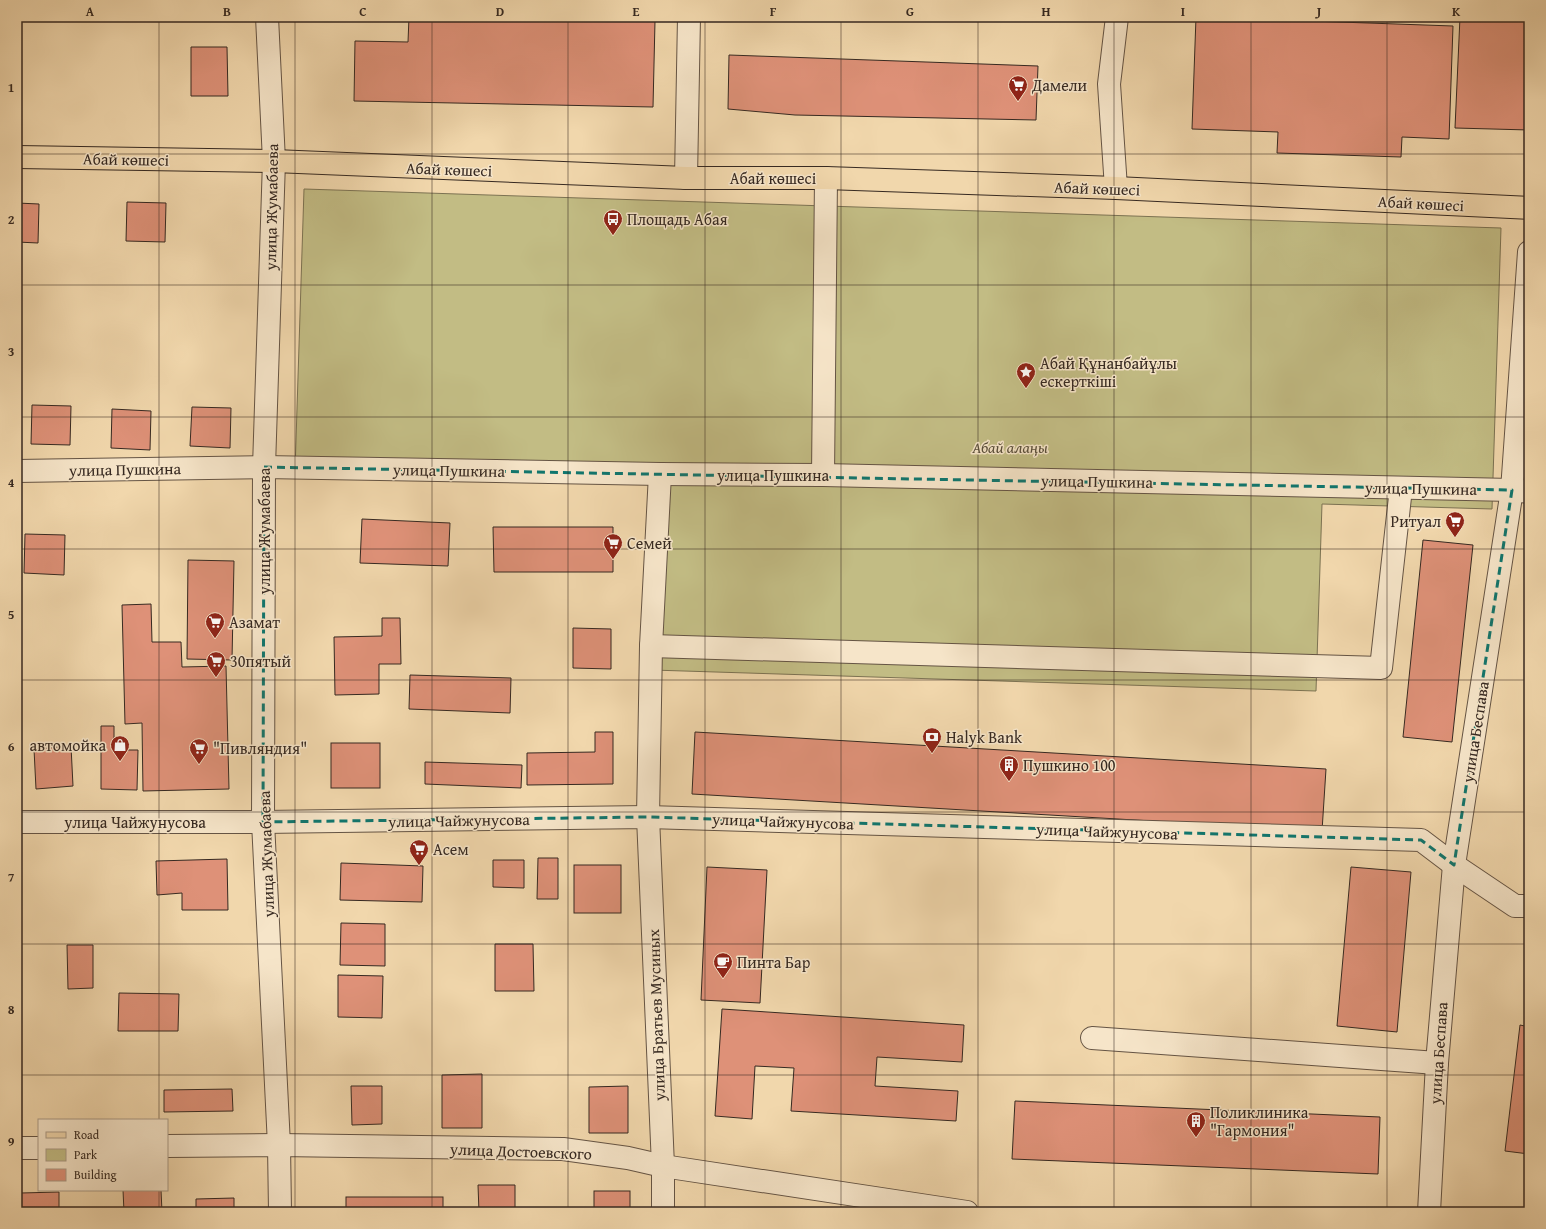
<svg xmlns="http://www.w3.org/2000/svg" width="1546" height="1229" font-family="'Gentium Book Plus',serif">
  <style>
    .park { fill: #c2bc84; stroke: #7c7252 }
    .building { fill: #de9178; stroke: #362921 }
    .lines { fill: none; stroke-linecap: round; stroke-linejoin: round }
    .minor-casing { stroke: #655444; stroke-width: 24 }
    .major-casing { stroke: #362921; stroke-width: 24 }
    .minor { stroke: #f6e5c9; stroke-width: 22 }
    .major { stroke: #f1d7ac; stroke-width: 22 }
    .marked { fill: none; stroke: #0f766e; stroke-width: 3; stroke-dasharray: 8 5; stroke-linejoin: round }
    .grid { fill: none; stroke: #362921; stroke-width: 1; stroke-opacity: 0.55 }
    .labels { text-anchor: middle; stroke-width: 3; stroke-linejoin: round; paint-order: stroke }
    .poi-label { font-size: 16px; fill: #362921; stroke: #f6e5c9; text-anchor: start }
    .street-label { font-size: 16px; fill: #362921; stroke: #f6e5c9 }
    .park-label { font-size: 16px; font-style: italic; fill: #594e3a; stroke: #f6e5c9 }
    .neatline { fill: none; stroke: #362921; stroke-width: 1.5 }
    .grid-label { font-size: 13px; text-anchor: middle; font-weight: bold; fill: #362921 }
  </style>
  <rect width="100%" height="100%" fill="#f1d7ac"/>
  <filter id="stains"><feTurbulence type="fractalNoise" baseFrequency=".005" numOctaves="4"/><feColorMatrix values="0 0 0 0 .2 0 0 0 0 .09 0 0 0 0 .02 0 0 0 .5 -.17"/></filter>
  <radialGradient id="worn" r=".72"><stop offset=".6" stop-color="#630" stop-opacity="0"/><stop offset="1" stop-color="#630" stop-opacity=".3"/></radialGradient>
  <polygon class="park" points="304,189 1501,228 1492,509 1322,504 1316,691 652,670 658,484 295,472"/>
  <g class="building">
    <polygon points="409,17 655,21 653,107 354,101 355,41 408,42"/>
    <polygon points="1196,17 1255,17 1254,19 1453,26 1449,139 1402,137 1401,157 1277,153 1278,132 1192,129"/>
    <polygon points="1460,17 1529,17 1529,130 1455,128"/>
    <polygon points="191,47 227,47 228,96 191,96"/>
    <polygon points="729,55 1038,66 1036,120 795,115 728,109"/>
    <polygon points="127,202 166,203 165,242 126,241"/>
    <polygon points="17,203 39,204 38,243 17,242"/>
    <polygon points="32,405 71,406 70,445 31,444"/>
    <polygon points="192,407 231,408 230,448 190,446"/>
    <polygon points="112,409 151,411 150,450 111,448"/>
    <polygon points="362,519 450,523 448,566 360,563"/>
    <polygon points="493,527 613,527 613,572 494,572"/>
    <polygon points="25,534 65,535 64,575 24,573"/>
    <polygon points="1423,540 1473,545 1452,742 1403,737"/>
    <polygon points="188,560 234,561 232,660 187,659"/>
    <polygon points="151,604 152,642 181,642 182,667 226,666 229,789 143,791 142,723 125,724 122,605"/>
    <polygon points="382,618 400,618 401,664 379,664 379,694 335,695 334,637 382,636"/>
    <polygon points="573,628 611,629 611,669 573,668"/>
    <polygon points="410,675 511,678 510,713 409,709"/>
    <polygon points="101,726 114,726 114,750 138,750 137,790 101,789"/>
    <polygon points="595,732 613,732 613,784 527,785 527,753 595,752"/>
    <polygon points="695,732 1326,769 1322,831 692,794"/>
    <rect x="331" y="743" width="49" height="45"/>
    <polygon points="71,746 73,786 36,789 34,749"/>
    <polygon points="425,762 522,765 521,788 425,784"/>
    <polygon points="538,858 558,858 558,899 537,899"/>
    <polygon points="227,859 228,910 182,910 182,893 157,895 156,861"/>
    <polygon points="493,860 524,860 524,888 493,887"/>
    <polygon points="341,863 423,866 422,902 340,900"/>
    <rect x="574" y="865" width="47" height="48"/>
    <polygon points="707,867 767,870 760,1003 701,1000"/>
    <polygon points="1351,867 1411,872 1397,1032 1337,1026"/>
    <polygon points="341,923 385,924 385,966 340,965"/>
    <polygon points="495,944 533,944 534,991 495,991"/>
    <polygon points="67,945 93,945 93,988 68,989"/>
    <polygon points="338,975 383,976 382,1018 338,1017"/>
    <polygon points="119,993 179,994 178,1031 118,1031"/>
    <polygon points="722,1009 964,1025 962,1062 877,1057 875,1086 958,1091 956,1121 791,1111 794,1068 755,1066 752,1119 715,1116"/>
    <polygon points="1520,1025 1529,1027 1529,1154 1505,1151"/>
    <polygon points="482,1074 482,1128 442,1128 442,1075"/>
    <polygon points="351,1086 382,1086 382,1124 352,1125"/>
    <polygon points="628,1086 628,1133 589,1133 589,1087"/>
    <polygon points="232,1089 233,1111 164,1112 164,1090"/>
    <polygon points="1015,1101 1380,1117 1378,1174 1012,1159"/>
    <polygon points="478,1185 515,1185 515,1212 479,1212"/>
    <polygon points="123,1190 161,1190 162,1212 124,1212"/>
    <rect x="594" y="1191" width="36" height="21"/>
    <polygon points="59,1192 59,1212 21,1212 21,1193"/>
    <rect x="346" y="1197" width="97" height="15"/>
    <polygon points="234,1198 234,1212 196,1212 196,1199"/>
    <polygon points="708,1210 750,1211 750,1212 708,1212"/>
  </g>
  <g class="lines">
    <g class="minor-casing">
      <g id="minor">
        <polyline points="267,17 274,161 264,467 263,822 279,1145 280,1212"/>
        <polyline points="686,178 689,17"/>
        <polyline points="1116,188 1109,84 1117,17"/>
        <polyline points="17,471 264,467 660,474 823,475 1512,490 1529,492"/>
        <polyline points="660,474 651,646 648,817 663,1166 663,1212"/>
        <polyline points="823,475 826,178"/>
        <polyline points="651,646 1381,668 1401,488"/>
        <polyline points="17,822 263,822 648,817 1421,840 1454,865 1515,906 1529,906"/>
        <polyline points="1092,1038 1437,1063"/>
        <polyline points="167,1146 279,1145 563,1149 628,1158 663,1166 967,1212"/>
        <polyline points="17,1148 39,1148"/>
        <polyline points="1429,1212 1437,1063 1454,865 1512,490 1529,252"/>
      </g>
    </g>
    <g class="major-casing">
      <polyline id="major" points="17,157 274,161 686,178 826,178 1116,188 1529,208"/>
    </g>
    <use href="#minor" class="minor"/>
    <use href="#major" class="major"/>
  </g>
  <path class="marked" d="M264,467L1512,490L1454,865L1421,840L648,817L263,822Z"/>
  <path class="grid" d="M159,17V1120M295,17V1212M432,17V1212M568,17V1212M705,17V1212M841,17V1212M978,17V1212M1114,17V1212M1251,17V1212M1387,17V1212M17,154H1529M17,285H1529M17,417H1529M17,549H1529M17,680H1529M17,812H1529M17,944H1529M17,1075H1529M159,1190V1212"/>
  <defs>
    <g id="supermarket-pin" transform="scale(1)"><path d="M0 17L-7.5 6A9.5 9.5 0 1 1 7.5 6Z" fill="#8f2418" stroke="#f6e5c9"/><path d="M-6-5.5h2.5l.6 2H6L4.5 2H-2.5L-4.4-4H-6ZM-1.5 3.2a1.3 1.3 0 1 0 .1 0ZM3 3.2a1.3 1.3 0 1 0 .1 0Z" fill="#fff"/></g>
    <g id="bus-pin" transform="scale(1)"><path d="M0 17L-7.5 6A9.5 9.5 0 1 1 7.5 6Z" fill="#8f2418" stroke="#f6e5c9"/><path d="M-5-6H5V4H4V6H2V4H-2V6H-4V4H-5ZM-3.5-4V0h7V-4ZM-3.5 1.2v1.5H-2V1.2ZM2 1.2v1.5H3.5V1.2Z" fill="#fff"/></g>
    <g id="sight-pin" transform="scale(1)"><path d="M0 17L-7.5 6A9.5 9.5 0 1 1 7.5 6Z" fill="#8f2418" stroke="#f6e5c9"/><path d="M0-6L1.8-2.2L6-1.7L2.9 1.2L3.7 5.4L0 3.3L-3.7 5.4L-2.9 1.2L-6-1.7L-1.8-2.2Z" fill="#fff"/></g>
    <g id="bank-pin" transform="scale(1)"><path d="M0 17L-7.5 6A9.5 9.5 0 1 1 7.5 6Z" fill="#8f2418" stroke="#f6e5c9"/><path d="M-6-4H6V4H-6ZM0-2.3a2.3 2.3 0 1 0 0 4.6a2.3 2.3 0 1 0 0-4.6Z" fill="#fff"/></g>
    <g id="shop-pin" transform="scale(1)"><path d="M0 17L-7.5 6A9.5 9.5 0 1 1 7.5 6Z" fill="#8f2418" stroke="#f6e5c9"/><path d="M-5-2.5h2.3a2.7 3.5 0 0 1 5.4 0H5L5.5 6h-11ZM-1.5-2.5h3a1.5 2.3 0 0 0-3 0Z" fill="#fff"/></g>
    <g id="building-pin" transform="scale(1)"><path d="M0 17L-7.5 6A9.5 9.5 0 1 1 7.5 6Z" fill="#8f2418" stroke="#f6e5c9"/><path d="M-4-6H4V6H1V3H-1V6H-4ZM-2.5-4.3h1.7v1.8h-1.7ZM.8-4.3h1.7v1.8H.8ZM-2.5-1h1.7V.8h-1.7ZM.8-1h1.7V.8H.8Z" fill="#fff"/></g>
    <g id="cafe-pin" transform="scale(1)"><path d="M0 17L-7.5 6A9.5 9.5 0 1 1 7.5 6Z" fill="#8f2418" stroke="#f6e5c9"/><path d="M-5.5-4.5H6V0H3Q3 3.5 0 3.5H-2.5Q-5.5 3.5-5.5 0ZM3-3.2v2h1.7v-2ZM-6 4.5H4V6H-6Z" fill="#fff"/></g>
  </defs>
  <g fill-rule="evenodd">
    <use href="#supermarket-pin" x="1018" y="85"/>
    <use href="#bus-pin" x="613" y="219"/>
    <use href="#sight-pin" x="1026" y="372"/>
    <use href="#supermarket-pin" x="1455" y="521"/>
    <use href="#supermarket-pin" x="613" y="543"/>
    <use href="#supermarket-pin" x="215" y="622"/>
    <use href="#supermarket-pin" x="216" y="661"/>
    <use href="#bank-pin" x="932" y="737"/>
    <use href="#shop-pin" x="120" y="745"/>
    <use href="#supermarket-pin" x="199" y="748"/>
    <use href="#building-pin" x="1009" y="765"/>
    <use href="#supermarket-pin" x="419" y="849"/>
    <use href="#cafe-pin" x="723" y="962"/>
    <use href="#building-pin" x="1196" y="1121"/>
  </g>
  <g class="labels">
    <g class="poi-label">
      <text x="1032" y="91">Дамели</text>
      <text x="627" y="225">Площадь Абая</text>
      <text x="1040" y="369">Абай Құнанбайұлы<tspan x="1040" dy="18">ескерткіші</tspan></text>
      <text x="1441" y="527" text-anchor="end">Ритуал</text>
      <text x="627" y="549">Семей</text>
      <text x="229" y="628">Азамат</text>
      <text x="230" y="667">30пятый</text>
      <text x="946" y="743">Halyk Bank</text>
      <text x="106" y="751" text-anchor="end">автомойка</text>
      <text x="213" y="754">"Пивляндия"</text>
      <text x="1023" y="771">Пушкино 100</text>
      <text x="433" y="855">Асем</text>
      <text x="737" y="968">Пинта Бар</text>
      <text x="1210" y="1118">Поликлиника<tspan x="1210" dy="18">"Гармония"</tspan></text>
    </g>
    <g class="street-label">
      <text transform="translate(126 159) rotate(1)" y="6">Абай көшесі</text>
      <text transform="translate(449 169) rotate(2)" y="6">Абай көшесі</text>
      <text x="773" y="184">Абай көшесі</text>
      <text transform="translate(1097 188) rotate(2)" y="6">Абай көшесі</text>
      <text transform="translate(1421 203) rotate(3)" y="6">Абай көшесі</text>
      <text transform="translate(271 207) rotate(-89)" y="6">улица Жумабаева</text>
      <text transform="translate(125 469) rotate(-1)" y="6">улица Пушкина</text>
      <text transform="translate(449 470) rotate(1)" y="6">улица Пушкина</text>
      <text x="773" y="481">улица Пушкина</text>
      <text transform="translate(1097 481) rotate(1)" y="6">улица Пушкина</text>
      <text transform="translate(1421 488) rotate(1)" y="6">улица Пушкина</text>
      <text transform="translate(264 531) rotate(-90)" y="6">улица Жумабаева</text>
      <text transform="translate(1475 732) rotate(-81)" y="6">улица Беспава</text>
      <text transform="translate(459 820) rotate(-1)" y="6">улица Чайжунусова</text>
      <text transform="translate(783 821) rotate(2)" y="6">улица Чайжунусова</text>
      <text x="135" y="828">улица Чайжунусова</text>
      <text transform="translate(1107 831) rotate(2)" y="6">улица Чайжунусова</text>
      <text transform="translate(266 854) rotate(-92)" y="6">улица Жумабаева</text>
      <text transform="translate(656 1015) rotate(-92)" y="6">улица Братьев Мусиных</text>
      <text transform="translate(1438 1053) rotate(-86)" y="6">улица Беспава</text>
      <text transform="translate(521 1151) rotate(2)" y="6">улица Достоевского</text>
    </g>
    <g class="park-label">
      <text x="1010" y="453">Абай алаңы</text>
    </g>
  </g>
  <rect width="1546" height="1229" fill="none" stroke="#f1d7ac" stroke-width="44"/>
  <rect x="38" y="1119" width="130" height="72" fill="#f6e5c9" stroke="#a99a86"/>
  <rect x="46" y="1132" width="20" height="6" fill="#f1d7ac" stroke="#a99a86"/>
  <text x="74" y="1139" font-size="12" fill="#362921">Road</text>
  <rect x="46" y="1149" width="20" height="12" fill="#c2bc84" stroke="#a99a86"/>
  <text x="74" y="1159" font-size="12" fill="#362921">Park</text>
  <rect x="46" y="1169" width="20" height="12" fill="#de9178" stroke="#a99a86"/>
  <text x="74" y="1179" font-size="12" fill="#362921">Building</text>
  <rect x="22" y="22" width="1502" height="1185" class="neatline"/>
  <g class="grid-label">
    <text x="90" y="16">A</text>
    <text x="227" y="16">B</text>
    <text x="363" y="16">C</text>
    <text x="500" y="16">D</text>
    <text x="636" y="16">E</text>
    <text x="773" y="16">F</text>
    <text x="910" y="16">G</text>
    <text x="1046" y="16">H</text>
    <text x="1183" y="16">I</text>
    <text x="1319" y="16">J</text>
    <text x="1456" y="16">K</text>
    <text x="11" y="92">1</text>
    <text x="11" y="224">2</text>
    <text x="11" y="356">3</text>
    <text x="11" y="487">4</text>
    <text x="11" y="619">5</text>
    <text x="11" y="751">6</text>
    <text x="11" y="882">7</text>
    <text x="11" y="1014">8</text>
    <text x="11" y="1146">9</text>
  </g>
  <rect width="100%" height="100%" filter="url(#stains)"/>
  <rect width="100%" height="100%" fill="url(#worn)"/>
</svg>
